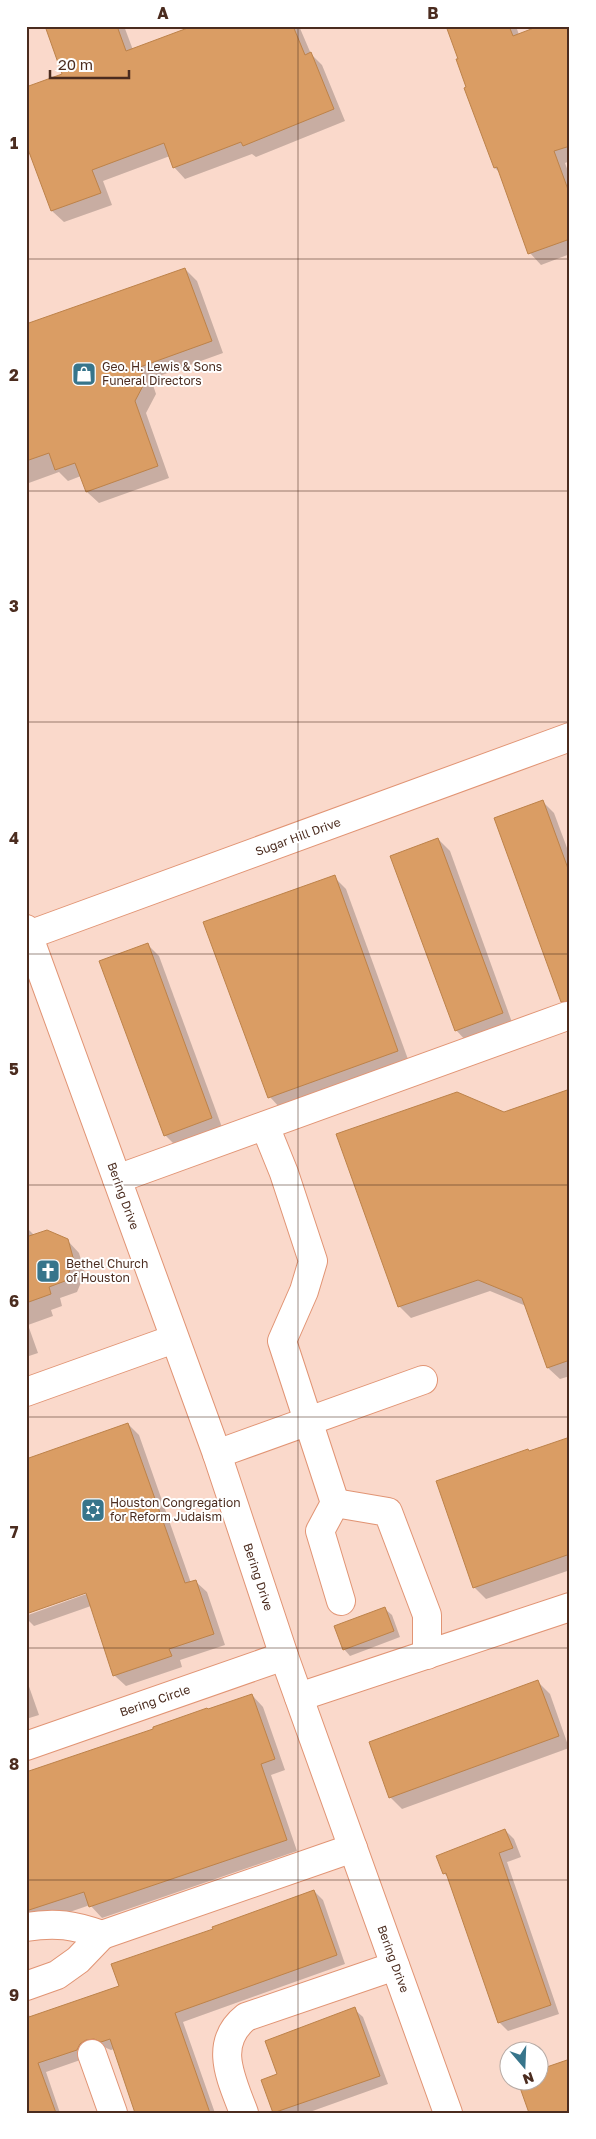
<svg xmlns="http://www.w3.org/2000/svg" width="596" height="2139" font-family="'Golos Text',sans-serif">
  <style>
    .shadow { fill: #0003; fill-rule: evenodd }
    .building { fill: #da9d64; stroke: #bd8249 }
    .lines { fill: none; stroke-linecap: round; stroke-linejoin: round }
    .minor-casing { stroke: #e19474; stroke-width: 30 }
    .minor { stroke: #fff; stroke-width: 28 }
    .grid { fill: none; stroke: #4b2c1f; stroke-width: 1; stroke-opacity: 0.55 }
    .labels { text-anchor: middle; stroke-width: 4; stroke-linejoin: round; paint-order: stroke }
    .poi-label { font-size: 12px; fill: #4b2c1f; stroke: #fff; text-anchor: start }
    .street-label { font-size: 12px; fill: #4b2c1f; stroke: #fff }
    .neatline { fill: none; stroke: #4b2c1f; stroke-width: 2 }
    .grid-label { font-size: 16px; text-anchor: middle; font-weight: bold; fill: #4b2c1f }
  </style>
  <rect width="100%" height="100%" fill="#fad9cb"/>
  <g class="shadow">
    <polygon points="46,26 124,26 133,50 197,26 299,26 311,54 322,65 345,121 256,157 252,154 185,179 174,167 170,156 103,181 112,205 64,222 52,211 64,75"/>
    <polygon points="448,26 516,26 519,35 570,26 570,161 565,163 570,177 570,254 541,265 530,253 500,173 495,168 465,89 467,88 460,59"/>
    <polygon points="185,269 197,281 223,353 151,379 156,394 146,413 169,478 99,503 87,492 81,476 68,481 59,472 26,484 26,325"/>
    <polygon points="542,801 554,813 570,856 570,1004 559,993"/>
    <polygon points="438,839 450,851 513,1025 467,1042 456,1030"/>
    <polygon points="334,877 346,889 409,1062 281,1109 270,1097"/>
    <polygon points="147,944 159,956 223,1130 177,1147 165,1135"/>
    <polygon points="570,1090 570,1376 560,1379 548,1368 526,1306 490,1291 411,1318 399,1306 504,1113"/>
    <polygon points="28,1229 34,1235 67,1240 79,1253 85,1273 77,1292 60,1298 62,1306 51,1310 53,1316 28,1325 38,1353 26,1357 26,1230"/>
    <path d="M128,1424L139,1435L191,1583L195,1581L207,1592L225,1645L180,1660L182,1667L126,1686L114,1675L91,1606L34,1626L26,1618V1460ZM91,1590L92,1592L28,1615V1612Z"/>
    <polygon points="570,1438 570,1570 486,1599 474,1587 530,1452"/>
    <polygon points="385,1609 392,1615 400,1637 350,1656 344,1649"/>
    <polygon points="26,1678 39,1715 26,1719"/>
    <polygon points="538,1682 550,1694 569,1748 402,1809 390,1797"/>
    <polygon points="252,1695 263,1707 285,1770 271,1775 297,1851 102,1918 90,1905 26,1927 26,1774"/>
    <polygon points="505,1830 514,1839 521,1857 507,1862 559,2014 508,2031 499,2022 450,1880 444,1873"/>
    <polygon points="314,1891 323,1900 345,1964 183,2022 215,2113 136,2113 114,2049 111,2050 104,2047 96,2047 86,2058 46,2072 60,2113 26,2113 26,2014 32,2017 121,1987 215,1929"/>
    <polygon points="354,2009 363,2017 388,2084 307,2113 274,2113 263,2081 279,2075"/>
  </g>
  <g class="building">
    <polygon points="45,26 117,26 126,51 193,26 293,26 305,55 311,52 334,109 243,146 241,142 173,168 164,143 92,170 101,193 51,211 26,144 26,87 62,74"/>
    <polygon points="446,26 509,26 513,36 539,26 570,26 570,146 554,151 570,195 570,239 528,254 497,167 494,168 464,88 466,87 456,59 458,59"/>
    <polygon points="185,268 212,341 140,367 145,382 135,401 158,466 86,492 75,463 55,470 49,453 26,461 26,324"/>
    <polygon points="543,800 570,874 570,1001 561,1002 494,818"/>
    <polygon points="438,838 503,1013 455,1031 390,856"/>
    <polygon points="335,875 398,1051 268,1098 203,922"/>
    <polygon points="148,943 212,1118 164,1136 99,961"/>
    <polygon points="570,1089 570,1360 547,1368 522,1298 478,1280 398,1307 336,1134 457,1092 504,1112"/>
    <polygon points="47,1230 68,1239 74,1261 65,1281 49,1287 51,1294 26,1303 26,1237"/>
    <polygon points="128,1423 185,1583 196,1580 214,1634 169,1649 172,1656 113,1676 86,1593 26,1614 26,1459"/>
    <polygon points="570,1437 570,1554 473,1588 436,1481 528,1449 529,1451"/>
    <polygon points="385,1607 394,1631 343,1650 334,1626"/>
    <polygon points="538,1680 559,1736 389,1798 369,1742"/>
    <polygon points="252,1694 275,1759 261,1764 287,1840 89,1907 84,1892 26,1911 26,1772 153,1729 153,1727 207,1708 208,1709"/>
    <polygon points="505,1829 513,1848 499,1853 551,2005 498,2023 446,1873 443,1874 436,1856"/>
    <polygon points="314,1890 337,1955 175,2013 210,2113 135,2113 110,2039 101,2042 94,2039 86,2040 80,2044 77,2050 38,2063 56,2113 26,2113 26,2018 119,1986 111,1964 213,1929 212,1927"/>
    <polygon points="355,2007 380,2076 273,2113 261,2080 277,2074 265,2041"/>
    <polygon points="570,2059 570,2113 529,2113 518,2082 538,2082 538,2070"/>
  </g>
  <g class="lines">
    <g class="minor-casing">
      <g id="minor">
        <polyline points="26,929 217,1454 284,1656 448,2113"/>
        <polyline points="26,936 570,737"/>
        <polyline points="265,1126 284,1173 313,1261 304,1291 282,1341 335,1503 320,1531 341,1601"/>
        <polyline points="117,1179 567,1016"/>
        <polyline points="26,1392 174,1339"/>
        <polyline points="217,1454 423,1380"/>
        <polyline points="335,1503 388,1512 427,1615 427,1655"/>
        <polyline points="299,1697 570,1607"/>
        <polyline points="26,1746 284,1656"/>
        <path d="M26,1927C56,1922 74,1925 102,1935L78,1960L57,1975L26,1986"/>
        <polyline points="102,1935 353,1848"/>
        <polyline points="92,2054 113,2113"/>
        <path d="M244,2113C232,2080 212,2044 246,2017L395,1966"/>
      </g>
    </g>
    <use href="#minor" class="minor"/>
  </g>
  <path class="grid" d="M298,26V2113M26,259H570M26,491H570M26,722H570M26,954H570M26,1185H570M26,1417H570M26,1648H570M26,1880H570"/>
  <defs>
    <g id="shop-square" transform="scale(1.25)"><rect x="-9" y="-9" width="18" height="18" rx="4" fill="#37758b" stroke="#fff"/><path d="M-5-2.5h2.3a2.7 3.5 0 0 1 5.4 0H5L5.5 6h-11ZM-1.5-2.5h3a1.5 2.3 0 0 0-3 0Z" fill="#fff"/></g>
    <g id="church-square" transform="scale(1.25)"><rect x="-9" y="-9" width="18" height="18" rx="4" fill="#37758b" stroke="#fff"/><path d="M-1.2-6h2.4v3.5h3.3v2.4h-3.3V6h-2.4V-.1h-3.3v-2.4h3.3Z" fill="#fff"/></g>
    <g id="synagogue-square" transform="scale(1.25)"><rect x="-9" y="-9" width="18" height="18" rx="4" fill="#37758b" stroke="#fff"/><path d="M0-6.5L5.6 3.2H-5.6ZM0 6.5L5.6-3.2H-5.6Z" fill="#fff"/></g>
  </defs>
  <g fill-rule="evenodd">
    <use href="#shop-square" x="84" y="374"/>
    <use href="#church-square" x="48" y="1271"/>
    <use href="#synagogue-square" x="93" y="1510"/>
  </g>
  <g class="labels">
    <g class="poi-label">
      <text x="102" y="371">Geo. H. Lewis &amp; Sons<tspan x="102" dy="14">Funeral Directors</tspan></text>
      <text x="66" y="1268">Bethel Church<tspan x="66" dy="14">of Houston</tspan></text>
      <text x="110" y="1507">Houston Congregation<tspan x="110" dy="14">for Reform Judaism</tspan></text>
    </g>
    <g class="street-label">
      <text transform="translate(298 837) rotate(-20)" y="4">Sugar Hill Drive</text>
      <text transform="translate(123 1196) rotate(70)" y="4">Bering Drive</text>
      <text transform="translate(258 1577) rotate(72)" y="4">Bering Drive</text>
      <text transform="translate(155 1701) rotate(-19)" y="4">Bering Circle</text>
      <text transform="translate(393 1959) rotate(70)" y="4">Bering Drive</text>
    </g>
  </g>
  <rect width="596" height="2139" fill="none" stroke="#ffffff" stroke-width="55"/>
  <g transform="translate(524 2066) rotate(161)"><circle r="24" fill="#ffffff" stroke="#b7aba5"/>
  <path d="M0-4L9 19L0 12L-9 19Z" fill="#37758b"/>
  <text y="-8" font-size="14" font-weight="bold" text-anchor="middle" fill="#4b2c1f">N</text>
  </g>
  <path d="M50 70v8h79v-8" fill="none" stroke="#4b2c1f" stroke-width="2.5"/>
  <text x="58" y="70" font-size="15" fill="#4b2c1f" stroke="#ffffff" stroke-width="4" paint-order="stroke">20 m</text>
  <rect x="28" y="28" width="540" height="2084" class="neatline"/>
  <g class="grid-label">
    <text x="163" y="19">A</text>
    <text x="433" y="19">B</text>
    <text x="14" y="149">1</text>
    <text x="14" y="381">2</text>
    <text x="14" y="612">3</text>
    <text x="14" y="844">4</text>
    <text x="14" y="1075">5</text>
    <text x="14" y="1307">6</text>
    <text x="14" y="1538">7</text>
    <text x="14" y="1770">8</text>
    <text x="14" y="2001">9</text>
  </g>
</svg>
